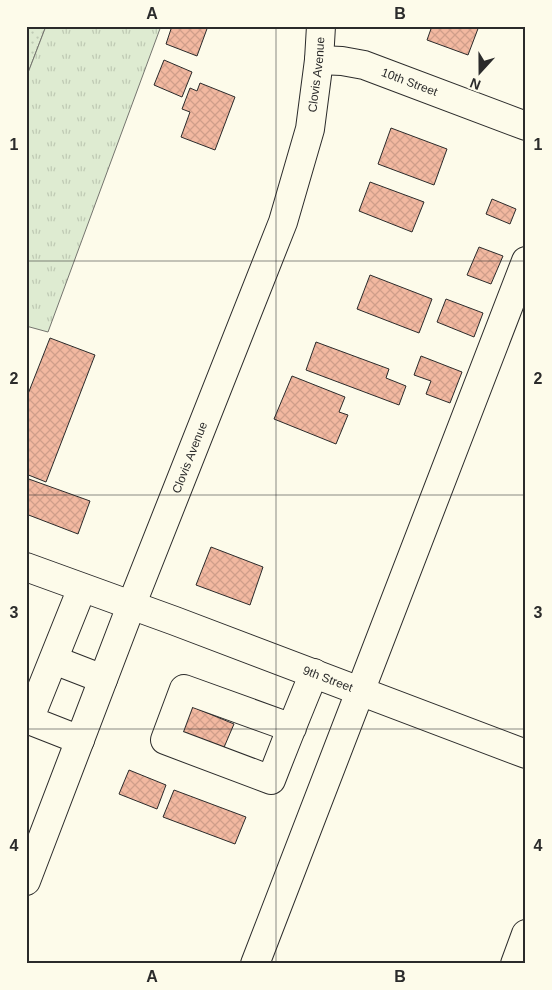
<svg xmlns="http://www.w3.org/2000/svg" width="552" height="990" font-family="Arial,sans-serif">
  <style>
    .grass { fill: url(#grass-dots); stroke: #74746e }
    .park { fill: url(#park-tufts); stroke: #74746e }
    .building { fill: url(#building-cross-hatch); stroke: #2b2b2b }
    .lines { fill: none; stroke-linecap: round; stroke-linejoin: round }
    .minor-casing { stroke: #2b2b2b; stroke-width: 30 }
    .major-casing { stroke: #2b2b2b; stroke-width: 30 }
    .minor { stroke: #fdfbea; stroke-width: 28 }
    .major { stroke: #fdfbea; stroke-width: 28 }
    .grid { fill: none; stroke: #2b2b2b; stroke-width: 1; stroke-opacity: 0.55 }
    .labels { text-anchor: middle; stroke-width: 4; stroke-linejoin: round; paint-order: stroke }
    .street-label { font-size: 12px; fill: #2b2b2b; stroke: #fdfbea }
    .neatline { fill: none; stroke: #2b2b2b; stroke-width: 2 }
    .grid-label { font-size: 16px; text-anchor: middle; font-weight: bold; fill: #2b2b2b }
  </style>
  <defs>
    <pattern id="grass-dots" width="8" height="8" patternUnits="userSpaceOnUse" patternTransform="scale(1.25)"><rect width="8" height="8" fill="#deebd1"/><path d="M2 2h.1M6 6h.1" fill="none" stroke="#bfcab4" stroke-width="1.8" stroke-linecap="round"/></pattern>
    <pattern id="park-tufts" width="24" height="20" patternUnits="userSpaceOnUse" patternTransform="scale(1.25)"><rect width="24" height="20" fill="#deebd1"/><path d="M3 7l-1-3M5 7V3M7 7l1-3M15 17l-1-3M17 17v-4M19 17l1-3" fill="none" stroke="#bfcab4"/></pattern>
    <pattern id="building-cross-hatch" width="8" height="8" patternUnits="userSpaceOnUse" patternTransform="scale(1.25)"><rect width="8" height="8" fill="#f2b8a0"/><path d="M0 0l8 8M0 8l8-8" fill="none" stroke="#d09e8a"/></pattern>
  </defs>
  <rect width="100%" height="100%" fill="#fdfbea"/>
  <polygon class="grass" points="26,26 46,26 26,78"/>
  <polygon class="park" points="46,26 161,26 48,332 26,326 26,78"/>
  <g class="building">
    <polygon points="172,26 266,26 208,26 197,56 166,44"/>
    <polygon points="432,26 479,26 468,55 427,40"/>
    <polygon points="164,60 192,72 182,97 154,85"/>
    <polygon points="200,83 235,97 215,150 181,137 190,112 182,109 190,88 197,91"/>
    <polygon points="391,128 447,149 434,185 378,164"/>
    <polygon points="370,182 424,202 412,232 359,211"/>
    <polygon points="492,199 516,209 510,224 486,214"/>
    <polygon points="479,247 503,256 491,284 467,275"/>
    <polygon points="370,275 432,299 419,333 357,309"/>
    <polygon points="446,299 483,313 474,337 437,322"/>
    <polygon points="50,338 95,355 46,482 26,474 26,399"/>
    <polygon points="316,342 389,369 386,378 406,386 399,405 306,370"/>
    <polygon points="421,356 462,372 450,403 426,394 431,381 414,375"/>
    <polygon points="292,376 345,397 339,412 348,415 336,444 274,419"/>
    <polygon points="26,478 90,501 78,534 26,514"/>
    <polygon points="211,547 263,567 250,605 196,585"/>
    <polygon points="188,705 234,724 222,752 176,733"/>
    <polygon points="129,770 166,785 157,809 119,794"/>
    <polygon points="174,790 246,817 235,844 163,817"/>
  </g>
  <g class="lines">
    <g class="minor-casing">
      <g id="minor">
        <path id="s1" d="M319,60L342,61L364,65L526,126"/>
        <path id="s2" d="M26,567L175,621L526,754"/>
        <polyline points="54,660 103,679"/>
        <path d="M292,728L184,689L165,740L271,780C285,744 299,709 314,673"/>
        <polyline points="80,740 29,720 82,588"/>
        <polyline points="255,964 526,261"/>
        <polyline points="515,964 526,934"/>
      </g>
    </g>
    <g class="major-casing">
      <g id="major">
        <path id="s3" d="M26,881L131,606L283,222L310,129L319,60L321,26"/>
      </g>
    </g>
    <use href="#minor" class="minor"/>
    <use href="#major" class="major"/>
  </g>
  <path class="grid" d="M276,26V964M26,261H526M26,495H526M26,729H526"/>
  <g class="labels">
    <g class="street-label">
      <text dy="4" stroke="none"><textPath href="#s3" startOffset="859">Clovis Avenue</textPath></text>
      <text dy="4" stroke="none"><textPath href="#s1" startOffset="94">10th Street</textPath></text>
      <text dy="4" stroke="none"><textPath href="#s3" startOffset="454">Clovis Avenue</textPath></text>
      <text dy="4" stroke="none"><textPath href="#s2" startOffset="322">9th Street</textPath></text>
    </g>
  </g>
  <rect width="552" height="990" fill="none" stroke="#fdfbea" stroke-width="55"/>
  <g transform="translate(480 72) rotate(201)" stroke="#fdfbea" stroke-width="4" paint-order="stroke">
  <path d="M0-4L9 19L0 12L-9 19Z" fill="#2b2b2b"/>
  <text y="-8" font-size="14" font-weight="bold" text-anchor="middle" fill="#2b2b2b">N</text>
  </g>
  <rect x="28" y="28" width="496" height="934" class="neatline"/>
  <g class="grid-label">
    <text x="152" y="19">A</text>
    <text x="400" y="19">B</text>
    <text x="14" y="150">1</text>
    <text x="538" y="150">1</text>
    <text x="14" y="384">2</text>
    <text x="538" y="384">2</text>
    <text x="14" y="618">3</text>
    <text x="538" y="618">3</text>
    <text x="14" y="851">4</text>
    <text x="538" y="851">4</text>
    <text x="152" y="982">A</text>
    <text x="400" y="982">B</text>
  </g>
</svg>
